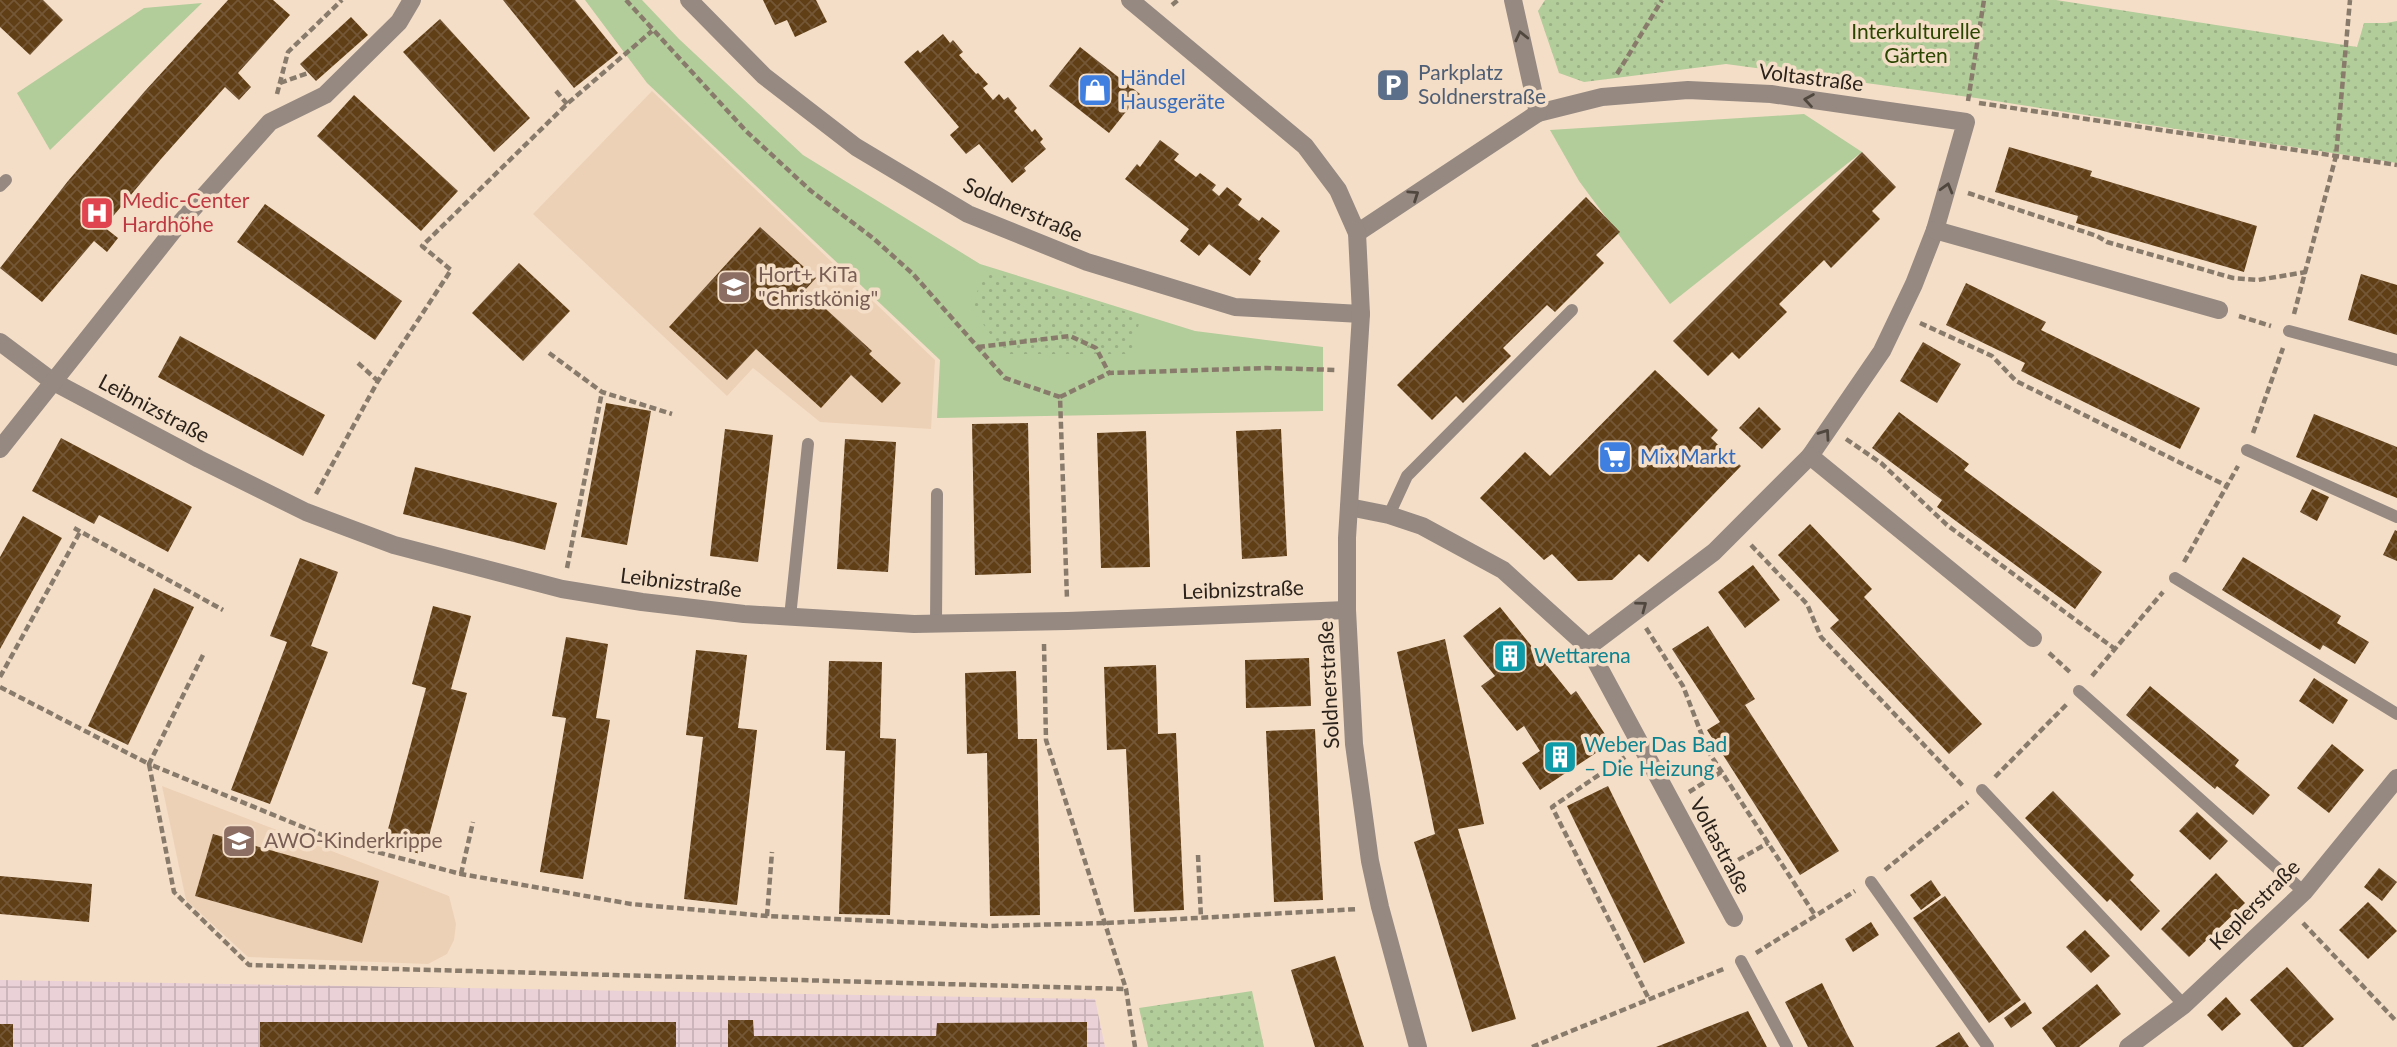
<svg xmlns="http://www.w3.org/2000/svg" width="2397" height="1047" font-family="Lato,sans-serif">
  <style>
    .built { fill: #edd1b6 }
    .industrial { fill: url(#industrial-grid) }
    .green { fill: #b2cc9a }
    .park { fill: url(#park-dots) }
    .building { fill: url(#building-cross-hatch) }
    .lines { fill: none; stroke-linecap: round; stroke-linejoin: round }
    .path { stroke: #897b6c; stroke-width: 4.5; stroke-dasharray: 7 3.5; stroke-linecap: butt }
    .service { stroke: #958982; stroke-width: 12 }
    .minor { stroke: #958982; stroke-width: 18 }
    .tertiary { stroke: #958982; stroke-width: 18 }
    .oneway { stroke: #50473f }
    .labels { text-anchor: middle; stroke-width: 7; stroke-linejoin: round; paint-order: stroke }
    .park-label { font-size: 21px; fill: #2b4601; stroke: #f4dec7 }
    .service-label { font-size: 21px; fill: #4e5e75; stroke: #f4dec7; text-anchor: start }
    .shop-label { font-size: 21px; fill: #366cbe; stroke: #f4dec7; text-anchor: start }
    .street-label { font-size: 21px; fill: #2b231b; stroke: #f4dec7 }
    .health-label { font-size: 21px; fill: #be3a42; stroke: #f4dec7; text-anchor: start }
    .education-label { font-size: 21px; fill: #785e54; stroke: #f4dec7; text-anchor: start }
    .culture-label { font-size: 21px; fill: #0d838f; stroke: #f4dec7; text-anchor: start }
  </style>
  <defs>
    <pattern id="industrial-grid" width="8" height="8" patternUnits="userSpaceOnUse" patternTransform="scale(1.75)"><rect width="8" height="8" fill="#ead0d7"/><path d="M0 4h8M4 0v8" fill="none" stroke="#c9b2b8"/></pattern>
    <pattern id="park-dots" width="8" height="8" patternUnits="userSpaceOnUse" patternTransform="scale(1.75)"><rect width="8" height="8" fill="#b2cc9a"/><path d="M2 2h.1M6 6h.1" fill="none" stroke="#99af84" stroke-width="1.8" stroke-linecap="round"/></pattern>
    <pattern id="building-cross-hatch" width="8" height="8" patternUnits="userSpaceOnUse" patternTransform="scale(1.75)"><rect width="8" height="8" fill="#603e16"/><path d="M0 0l8 8M0 8l8-8" fill="none" stroke="#735737"/></pattern>
  </defs>
  <rect width="100%" height="100%" fill="#f4dec7"/>
  <g class="built">
    <polygon points="652,91 935,360 931,429 820,422 753,368 727,396 533,214"/>
    <polygon points="162,786 449,896 456,924 454,940 447,954 428,964 248,957 186,900"/>
  </g>
  <polygon class="industrial" points="0,980 1095,999 1105,1047 0,1047"/>
  <g class="green">
    <polygon points="585,0 642,0 679,39 803,155 980,264 1195,331 1323,347 1323,411 937,418 940,360 647,83"/>
    <polygon points="202,3 50,150 17,93 144,8"/>
    <polygon points="1804,114 1862,152 1670,304 1579,181 1550,130"/>
  </g>
  <g class="park">
    <polygon points="1545,0 2056,0 2357,47 2364,23 2386,23 2397,21 2397,163 1976,98 1726,64 1584,82 1559,73 1538,11"/>
    <polygon points="988,271 1141,316 1131,354 1004,354 970,305"/>
    <polygon points="1252,991 1264,1047 1148,1047 1139,1008"/>
  </g>
  <g class="building">
    <polygon points="0,0 43,0 63,20 30,55 0,27"/>
    <polygon points="228,0 273,0 290,15 238,73 251,87 239,100 225,87 161,159 104,227 118,238 107,252 94,241 42,302 0,268 68,181 145,91"/>
    <polygon points="503,0 575,0 618,53 574,88"/>
    <polygon points="763,0 816,0 827,22 795,37 787,20 775,25"/>
    <polygon points="351,17 368,35 316,81 300,64"/>
    <polygon points="440,19 530,118 494,152 403,52"/>
    <polygon points="943,34 950,43 953,40 963,52 959,55 976,74 978,73 988,84 983,88 993,100 999,94 1004,100 1008,97 1017,108 1014,111 1032,132 1035,129 1043,139 1040,142 1046,149 1024,168 1026,171 1012,183 979,144 966,154 950,135 959,127 904,62 918,50 920,53"/>
    <polygon points="1080,47 1140,94 1109,133 1049,86"/>
    <polygon points="354,95 458,191 421,231 317,136"/>
    <polygon points="1160,140 1179,154 1174,160 1196,177 1200,173 1216,185 1212,190 1219,196 1227,187 1242,199 1238,205 1259,221 1262,217 1280,231 1258,259 1261,261 1250,276 1209,244 1199,256 1180,241 1189,229 1125,179 1137,164 1140,167"/>
    <polygon points="2009,147 2092,171 2090,176 2257,226 2244,272 2076,223 2078,216 1995,192"/>
    <polygon points="1862,152 1896,187 1872,211 1880,219 1831,268 1824,260 1779,304 1787,312 1739,359 1732,352 1708,376 1673,341"/>
    <polygon points="1586,197 1620,232 1596,255 1604,263 1555,312 1547,305 1503,348 1511,356 1463,403 1456,396 1432,420 1397,385"/>
    <polygon points="265,204 402,301 375,340 237,242"/>
    <polygon points="760,227 816,278 805,290 872,351 869,354 901,383 882,403 851,375 821,408 756,349 727,380 669,327"/>
    <polygon points="519,263 570,311 523,361 472,313"/>
    <polygon points="2361,274 2397,285 2397,335 2348,320"/>
    <polygon points="1966,283 2046,322 2041,330 2200,408 2180,449 2021,371 2025,363 1946,325"/>
    <polygon points="180,336 325,415 303,456 158,377"/>
    <polygon points="1923,342 1961,364 1937,403 1900,381"/>
    <polygon points="1655,370 1718,430 1711,438 1741,466 1648,562 1639,554 1612,580 1578,581 1552,554 1544,560 1480,498 1525,452 1550,476"/>
    <polygon points="606,403 651,411 627,545 581,537"/>
    <polygon points="1759,407 1781,429 1762,449 1739,428"/>
    <polygon points="1899,412 1969,464 1964,470 2102,572 2075,609 1937,507 1942,500 1872,448"/>
    <polygon points="2314,414 2397,447 2397,498 2296,457"/>
    <polygon points="1028,423 1031,573 975,575 972,424"/>
    <polygon points="725,429 773,435 758,562 710,556"/>
    <polygon points="1281,429 1287,556 1242,559 1236,431"/>
    <polygon points="1146,431 1150,567 1101,568 1097,433"/>
    <polygon points="61,438 192,507 168,552 99,515 94,524 32,491"/>
    <polygon points="845,439 896,442 888,572 837,569"/>
    <polygon points="415,467 557,503 545,550 403,514"/>
    <polygon points="2312,489 2329,497 2317,521 2300,512"/>
    <polygon points="23,516 62,538 0,649 0,557"/>
    <polygon points="1810,524 1872,589 1864,597 1982,724 1949,754 1830,628 1839,620 1778,555"/>
    <polygon points="2395,530 2397,531 2397,561 2383,555"/>
    <polygon points="2243,557 2341,616 2337,623 2369,642 2355,664 2323,645 2320,650 2222,590"/>
    <polygon points="300,558 338,572 311,646 328,652 270,804 231,790 287,642 270,636"/>
    <polygon points="1753,565 1780,600 1745,628 1718,592"/>
    <polygon points="154,588 194,607 128,745 88,726"/>
    <polygon points="433,606 471,616 451,689 467,693 424,855 384,844 426,688 412,684"/>
    <polygon points="1500,607 1571,695 1576,691 1611,743 1540,790 1522,763 1540,751 1524,726 1517,731 1481,686 1495,676 1463,636"/>
    <polygon points="1708,626 1755,699 1745,705 1839,851 1800,875 1707,730 1720,722 1672,649"/>
    <polygon points="566,637 608,644 596,718 610,720 583,879 540,872 566,718 552,716"/>
    <polygon points="1445,639 1484,824 1458,829 1516,1019 1472,1032 1414,842 1435,834 1397,652"/>
    <polygon points="696,650 747,655 738,728 757,730 737,905 684,899 703,737 686,735"/>
    <polygon points="1309,658 1311,706 1246,708 1245,660"/>
    <polygon points="829,661 882,662 880,738 896,739 890,915 839,914 845,751 826,750"/>
    <polygon points="1156,665 1158,734 1176,733 1184,910 1134,912 1126,749 1107,750 1104,667"/>
    <polygon points="1016,671 1018,739 1037,739 1040,915 990,916 987,753 967,754 965,673"/>
    <polygon points="2314,678 2348,700 2333,724 2299,701"/>
    <polygon points="2150,686 2239,760 2235,766 2270,795 2253,815 2217,786 2215,789 2126,715"/>
    <polygon points="1315,729 1323,900 1274,902 1266,731"/>
    <polygon points="2332,744 2364,770 2329,813 2297,788"/>
    <polygon points="1608,786 1685,943 1644,963 1567,806"/>
    <polygon points="2053,791 2134,875 2130,880 2160,911 2141,931 2110,899 2107,902 2025,818"/>
    <polygon points="2197,812 2228,841 2210,860 2179,831"/>
    <polygon points="213,834 379,881 362,943 195,896"/>
    <polygon points="2379,868 2397,882 2382,901 2364,887"/>
    <polygon points="2216,873 2245,903 2189,957 2161,929"/>
    <polygon points="0,876 92,884 89,922 0,914"/>
    <polygon points="1931,880 1941,895 1921,910 1910,895"/>
    <polygon points="1945,896 2021,1000 1989,1023 1913,918"/>
    <polygon points="2368,902 2397,931 2368,959 2339,930"/>
    <polygon points="1871,922 1879,935 1853,952 1845,939"/>
    <polygon points="2085,930 2110,956 2091,973 2066,947"/>
    <polygon points="1335,956 1360,1035 1364,1047 1315,1047 1291,970"/>
    <polygon points="2287,967 2334,1019 2303,1047 2293,1047 2250,1000"/>
    <polygon points="1822,983 1846,1032 1854,1047 1808,1047 1785,1002"/>
    <polygon points="2097,984 2121,1014 2079,1047 2056,1047 2042,1028"/>
    <polygon points="2226,997 2241,1014 2222,1031 2207,1015"/>
    <polygon points="2025,1002 2032,1013 2011,1028 2004,1018"/>
    <polygon points="1748,1011 1767,1047 1656,1047"/>
    <polygon points="728,1020 753,1020 754,1036 936,1036 937,1023 1087,1022 1087,1047 728,1047"/>
    <rect x="260" y="1022" width="416" height="25"/>
    <rect x="0" y="1024" width="13" height="23"/>
    <polygon points="1959,1032 1969,1047 1935,1047"/>
  </g>
  <g class="lines">
    <g class="path">
      <polyline points="626,0 746,131 811,191 873,238 913,274 1005,378 1060,397 1067,599"/>
      <polyline points="1172,5 1178,0"/>
      <polyline points="1617,74 1662,0"/>
      <polyline points="280,83 308,73"/>
      <polyline points="556,91 567,104"/>
      <polyline points="277,94 288,52 342,0"/>
      <polyline points="1968,101 1984,0"/>
      <polyline points="1979,103 2397,165"/>
      <polyline points="1968,193 2097,236 2107,242 2233,278 2258,280 2306,272"/>
      <polyline points="2294,314 2336,156 2350,0"/>
      <polyline points="2239,316 2271,326"/>
      <polyline points="1920,323 1992,356 2016,381 2227,486"/>
      <polyline points="978,347 1070,336 1096,348 1109,373"/>
      <polyline points="549,353 602,392 672,414"/>
      <polyline points="358,363 378,381"/>
      <polyline points="1060,397 1109,373 1267,368 1337,370"/>
      <polyline points="2253,433 2283,348"/>
      <polyline points="1846,439 1881,463 1947,525 2115,649"/>
      <polyline points="316,494 378,381 451,270 422,246 567,104 652,31"/>
      <polyline points="74,528 223,610"/>
      <polyline points="1751,545 1807,604 1821,637 1964,787"/>
      <polyline points="2184,562 2238,466"/>
      <polyline points="567,568 602,392"/>
      <polyline points="1646,628 1683,686 1708,751 1815,915"/>
      <polyline points="1044,644 1046,740 1126,989 1135,1047"/>
      <polyline points="2049,653 2071,673"/>
      <polyline points="203,655 149,764 342,843 461,874 631,904 767,916 990,926 1107,923 1358,909"/>
      <polyline points="2092,676 2163,592"/>
      <polyline points="0,677 80,532"/>
      <polyline points="0,687 149,764 174,892 249,965 1126,989"/>
      <polyline points="1625,757 1552,807 1649,999"/>
      <polyline points="1995,777 2067,704"/>
      <polyline points="1689,792 1721,772"/>
      <polyline points="1198,855 1201,918"/>
      <polyline points="1729,865 1768,843"/>
      <polyline points="1885,870 1968,802"/>
      <polyline points="461,874 473,822"/>
      <polyline points="767,916 772,852"/>
      <polyline points="2303,923 2397,1022"/>
      <polyline points="1756,953 1855,891"/>
      <polyline points="1532,1047 1726,968"/>
    </g>
    <g class="service">
      <polyline points="0,186 6,180"/>
      <polyline points="2289,331 2397,360"/>
      <polyline points="2247,450 2397,517"/>
      <polyline points="1389,515 1407,476 1572,310"/>
      <polyline points="2175,578 2397,714"/>
      <polyline points="790,617 808,444"/>
      <polyline points="936,623 937,494"/>
      <polyline points="2079,691 2304,892"/>
      <polyline points="1982,790 2184,1005"/>
      <polyline points="1871,882 1988,1047"/>
      <polyline points="1741,961 1787,1047"/>
    </g>
    <g class="minor">
      <polyline points="689,0 764,76 856,147 968,214 1087,262 1235,307 1361,314"/>
      <polyline points="1538,113 1602,97 1688,90 1771,94 1966,122 1935,230 1914,284 1882,351 1810,456 1714,552 1588,647"/>
      <polyline points="1935,230 2219,310"/>
      <polyline points="1357,233 1538,113 1513,0"/>
      <polyline points="0,342 52,381 199,459 306,512 394,545 562,589 642,602 744,614 914,624 1068,621 1347,610"/>
      <polyline points="0,449 173,231 270,122 325,95 399,22 412,0"/>
      <polyline points="1810,456 2033,638"/>
      <polyline points="1349,507 1389,515 1422,526 1503,570 1588,647 1734,918"/>
      <polyline points="2128,1047 2184,1005 2304,892 2397,778"/>
    </g>
    <polyline class="tertiary" points="1130,0 1305,146 1338,190 1357,233 1361,314 1347,538 1347,610 1354,744 1370,861 1380,907 1418,1047"/>
  </g>
  <defs><path id="oneway-chevron" d="M-2-3.5L2.5 0L-2 3.5" fill="none" stroke-width="1.6" stroke-linecap="round" stroke-linejoin="round" transform="scale(1.75)"/></defs>
  <g class="oneway">
    <use href="#oneway-chevron" transform="translate(1521 36) rotate(-103)"/>
    <use href="#oneway-chevron" transform="translate(1809 100) rotate(-171)"/>
    <use href="#oneway-chevron" transform="translate(1947 188) rotate(-74)"/>
    <use href="#oneway-chevron" transform="translate(1414 195) rotate(-34)"/>
    <use href="#oneway-chevron" transform="translate(1825 434) rotate(-55)"/>
    <use href="#oneway-chevron" transform="translate(1642 606) rotate(-37)"/>
  </g>
  <defs>
    <g id="parking-square" transform="scale(1.75)"><rect x="-9" y="-9" width="18" height="18" rx="4" fill="#5c6f8a" stroke="#f4dec7"/><path d="M-3.5-5.5H1a3.5 3.5 0 0 1 0 7H-1V5.5H-3.5ZM-1-3.4V-.6H.8a1.4 1.4 0 0 0 0-2.8Z" fill="#fff"/></g>
    <g id="shop-square" transform="scale(1.75)"><rect x="-9" y="-9" width="18" height="18" rx="4" fill="#3f7fe0" stroke="#f4dec7"/><path d="M-5-2.5h2.3a2.7 3.5 0 0 1 5.4 0H5L5.5 6h-11ZM-1.5-2.5h3a1.5 2.3 0 0 0-3 0Z" fill="#fff"/></g>
    <g id="hospital-square" transform="scale(1.75)"><rect x="-9" y="-9" width="18" height="18" rx="4" fill="#e0444e" stroke="#f4dec7"/><path d="M-5-5h3v3.5h4V-5h3V5h-3V1.5h-4V5h-3Z" fill="#fff"/></g>
    <g id="school-square" transform="scale(1.75)"><rect x="-9" y="-9" width="18" height="18" rx="4" fill="#8d6e63" stroke="#f4dec7"/><path d="M0-5L7-2L0 1L-7-2ZM-4 1L0 2.5L4 1V4Q0 6-4 4Z" fill="#fff"/></g>
    <g id="supermarket-square" transform="scale(1.75)"><rect x="-9" y="-9" width="18" height="18" rx="4" fill="#3f7fe0" stroke="#f4dec7"/><path d="M-6-5.5h2.5l.6 2H6L4.5 2H-2.5L-4.4-4H-6ZM-1.5 3.2a1.3 1.3 0 1 0 .1 0ZM3 3.2a1.3 1.3 0 1 0 .1 0Z" fill="#fff"/></g>
    <g id="building-square" transform="scale(1.75)"><rect x="-9" y="-9" width="18" height="18" rx="4" fill="#0f9aa8" stroke="#f4dec7"/><path d="M-4-6H4V6H1V3H-1V6H-4ZM-2.5-4.3h1.7v1.8h-1.7ZM.8-4.3h1.7v1.8H.8ZM-2.5-1h1.7V.8h-1.7ZM.8-1h1.7V.8H.8Z" fill="#fff"/></g>
  </defs>
  <g fill-rule="evenodd">
    <use href="#parking-square" x="1393" y="85"/>
    <use href="#shop-square" x="1095" y="90"/>
    <use href="#hospital-square" x="97" y="213"/>
    <use href="#school-square" x="734" y="287"/>
    <use href="#supermarket-square" x="1615" y="457"/>
    <use href="#building-square" x="1510" y="656"/>
    <use href="#building-square" x="1560" y="757"/>
    <use href="#school-square" x="239" y="841"/>
  </g>
  <g class="labels">
    <g class="park-label">
      <text x="1916" y="39">Interkulturelle<tspan x="1916" dy="24">Gärten</tspan></text>
    </g>
    <g class="service-label">
      <text x="1418" y="80">Parkplatz<tspan x="1418" dy="24">Soldnerstraße</tspan></text>
    </g>
    <g class="shop-label">
      <text x="1120" y="85">Händel<tspan x="1120" dy="24">Hausgeräte</tspan></text>
      <text x="1640" y="464">Mix Markt</text>
    </g>
    <g class="street-label">
      <text transform="translate(1811 78) rotate(7)" y="7">Voltastraße</text>
      <text transform="translate(1023 210) rotate(24)" y="7">Soldnerstraße</text>
      <text transform="translate(154 409) rotate(28)" y="7">Leibnizstraße</text>
      <text transform="translate(681 583) rotate(7)" y="7">Leibnizstraße</text>
      <text transform="translate(1243 590) rotate(-2)" y="7">Leibnizstraße</text>
      <text transform="translate(1329 685) rotate(-93)" y="7">Soldnerstraße</text>
      <text transform="translate(1720 846) rotate(62)" y="7">Voltastraße</text>
      <text transform="translate(2255 905) rotate(-45)" y="7">Keplerstraße</text>
    </g>
    <g class="health-label">
      <text x="122" y="208">Medic-Center<tspan x="122" dy="24">Hardhöhe</tspan></text>
    </g>
    <g class="education-label">
      <text x="758" y="282">Hort+ KiTa<tspan x="758" dy="24">"Christkönig"</tspan></text>
      <text x="264" y="848">AWO-Kinderkrippe</text>
    </g>
    <g class="culture-label">
      <text x="1534" y="663">Wettarena</text>
      <text x="1584" y="752">Weber Das Bad<tspan x="1584" dy="24">– Die Heizung</tspan></text>
    </g>
  </g>
</svg>
